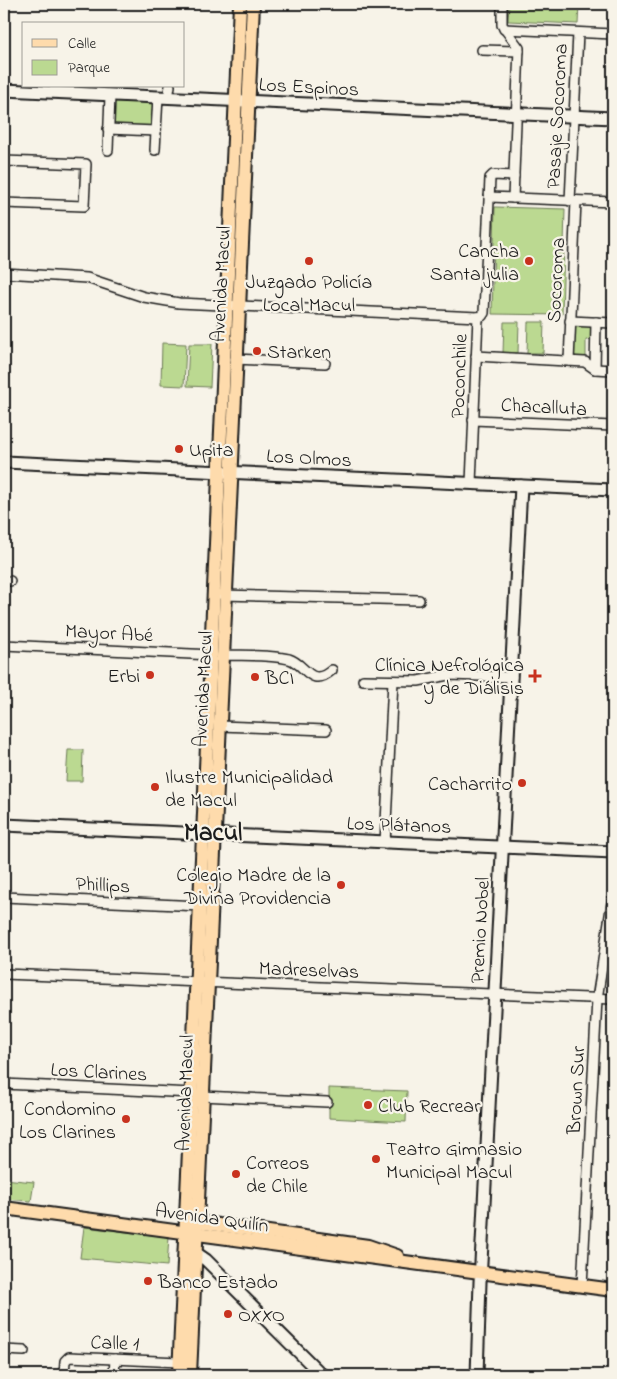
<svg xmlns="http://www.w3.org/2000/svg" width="617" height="1379" font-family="'Indie Flower',sans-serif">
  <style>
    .green { fill: #bbd991; stroke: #6c7a56 }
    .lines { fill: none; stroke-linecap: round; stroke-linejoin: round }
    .street-casing { stroke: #1c1c1c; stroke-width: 12 }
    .secondary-casing { stroke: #1c1c1c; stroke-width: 15 }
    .primary-casing { stroke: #1c1c1c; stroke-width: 16 }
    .street { stroke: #f7f3e8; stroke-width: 9 }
    .secondary { stroke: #f7f3e8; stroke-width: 11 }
    .primary { stroke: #fedbac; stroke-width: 12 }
    .poi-dot { fill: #c8321e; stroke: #f7f3e8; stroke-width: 2 }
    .labels { text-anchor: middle; stroke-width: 4.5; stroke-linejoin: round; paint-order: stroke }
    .street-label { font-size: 20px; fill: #1c1c1c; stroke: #f7f3e8 }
    .poi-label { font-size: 20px; fill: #1c1c1c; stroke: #f7f3e8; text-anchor: start }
    .district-label { font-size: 25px; font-weight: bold; fill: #1c1c1c; stroke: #f7f3e8 }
  </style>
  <rect width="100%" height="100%" fill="#f7f3e8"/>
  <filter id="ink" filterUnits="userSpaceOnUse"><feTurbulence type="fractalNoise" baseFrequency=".02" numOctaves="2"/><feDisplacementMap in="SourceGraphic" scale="10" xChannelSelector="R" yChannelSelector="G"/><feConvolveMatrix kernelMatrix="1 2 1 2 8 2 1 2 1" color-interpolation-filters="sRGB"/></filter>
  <g filter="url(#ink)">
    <g class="green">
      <polygon points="509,4 579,4 578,24 508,21"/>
      <polygon points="110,95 158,97 156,131 108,129"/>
      <polygon points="495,207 565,209 562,315 492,314"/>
      <polygon points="504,322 519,322 518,353 503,353"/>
      <polygon points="528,322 544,322 543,353 527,353"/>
      <polygon points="572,324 593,325 593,339 586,340 586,358 572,357"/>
      <polygon points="162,343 186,344 184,386 161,385"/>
      <polygon points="189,344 212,344 210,387 187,386"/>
      <polygon points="68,750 83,750 82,781 66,781"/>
      <polygon points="329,1088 407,1091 406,1122 329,1118"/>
      <polygon points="4,1179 34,1182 31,1201 4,1199"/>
      <polygon points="84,1227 169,1237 167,1266 80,1258"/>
    </g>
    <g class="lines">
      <g class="street-casing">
        <g id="street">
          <polyline points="502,4 502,25 519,48 513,198"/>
          <polyline points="504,29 613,34"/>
          <polyline points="482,50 519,51"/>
          <polyline points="168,98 170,86"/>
          <polyline points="108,129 156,131"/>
          <polyline points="108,150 110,95"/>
          <polyline points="155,150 158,97"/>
          <polyline points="4,161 86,164 84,206 4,203"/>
          <polyline points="489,197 613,202"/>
          <polyline points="570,201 578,33"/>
          <polyline points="4,273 87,278 144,297 179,303 478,317"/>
          <polyline points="478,317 482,316 484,313 490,178 493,175 514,176"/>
          <polyline points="570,321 613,323"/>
          <polyline points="476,356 585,362 595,369 613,370"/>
          <polyline points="235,359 325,363"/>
          <polyline points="569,361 576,201"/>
          <polyline points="595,369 596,322"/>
          <polyline points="473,420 613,426"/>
          <polyline points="471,483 478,317"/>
          <polyline points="4,581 10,581"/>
          <polyline points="222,595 419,600"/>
          <polyline points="4,645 212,655"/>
          <path d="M222,655C243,656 268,654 289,659C306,664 310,689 332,670"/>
          <polyline points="363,680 418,681 448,675 512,677"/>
          <polyline points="219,726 326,730"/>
          <polyline points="385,843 393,681"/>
          <polyline points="4,897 200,906"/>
          <polyline points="4,974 613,999"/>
          <polyline points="4,1084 192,1093"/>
          <polyline points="202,1096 327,1102"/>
          <polyline points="582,1286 597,999 613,896"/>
          <polyline points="4,1350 24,1351"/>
          <polyline points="64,1375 65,1361 69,1357 179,1362"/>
          <polyline points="114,1375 115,1359"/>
        </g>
      </g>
      <g class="secondary-casing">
        <g id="secondary">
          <polyline points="4,90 613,118"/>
          <polyline points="4,462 613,490"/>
          <polyline points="4,825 613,852"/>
          <polyline points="190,1249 206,1260 322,1375"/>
          <polyline points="477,1375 480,1282 521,486"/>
        </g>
      </g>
      <g class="primary-casing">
        <g id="primary">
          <polyline points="4,1208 613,1290"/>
          <polyline points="197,1222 368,1246 397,1256"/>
          <polyline points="179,1375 240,4"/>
          <polyline points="190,1375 253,4"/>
        </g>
      </g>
      <use href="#street" class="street"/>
      <use href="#secondary" class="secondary"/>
      <use href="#primary" class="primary"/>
    </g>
  </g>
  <g class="poi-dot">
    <circle cx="309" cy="261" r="5"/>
    <circle cx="529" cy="261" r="5"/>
    <circle cx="257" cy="351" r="5"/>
    <circle cx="179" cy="449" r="5"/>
    <circle cx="150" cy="675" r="5"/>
    <path d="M532.5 668.5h5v5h5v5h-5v5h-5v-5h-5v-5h5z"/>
    <circle cx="255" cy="677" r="5"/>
    <circle cx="522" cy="783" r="5"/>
    <circle cx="155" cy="787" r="5"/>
    <circle cx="341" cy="885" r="5"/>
    <circle cx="368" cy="1105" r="5"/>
    <circle cx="126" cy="1119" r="5"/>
    <circle cx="376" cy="1159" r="5"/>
    <circle cx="236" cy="1174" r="5"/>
    <circle cx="148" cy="1281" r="5"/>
    <circle cx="228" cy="1314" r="5"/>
  </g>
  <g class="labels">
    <g class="street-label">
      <text transform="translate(309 86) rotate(3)" y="7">Los Espinos</text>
      <text transform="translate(556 116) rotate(-87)" y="7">Pasaje Socoroma</text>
      <text transform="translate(555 280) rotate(-87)" y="7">Socoroma</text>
      <text transform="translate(220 284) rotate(-87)" y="7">Avenida Macul</text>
      <text transform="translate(458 376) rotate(-88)" y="7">Poconchile</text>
      <text transform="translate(544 406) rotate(3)" y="7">Chacalluta</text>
      <text transform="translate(309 457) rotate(3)" y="7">Los Olmos</text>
      <text transform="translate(109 632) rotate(3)" y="7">Mayor Abé</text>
      <text transform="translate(202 689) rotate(-87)" y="7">Avenida Macul</text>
      <text transform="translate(399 824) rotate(2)" y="7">Los Plátanos</text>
      <text transform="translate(103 884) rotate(3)" y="7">Phillips</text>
      <text transform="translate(479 930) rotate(-87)" y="7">Premio Nobel</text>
      <text transform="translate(309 969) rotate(2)" y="7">Madreselvas</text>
      <text transform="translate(99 1071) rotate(3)" y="7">Los Clarines</text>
      <text transform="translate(575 1090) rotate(-87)" y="7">Brown Sur</text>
      <text transform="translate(184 1093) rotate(-88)" y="7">Avenida Macul</text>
      <text transform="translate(212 1217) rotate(8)" y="7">Avenida Quilín</text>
      <text transform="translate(115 1342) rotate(2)" y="7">Calle 1</text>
    </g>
    <g class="poi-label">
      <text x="519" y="257" text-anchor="end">Cancha<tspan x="519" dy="23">Santa julia</tspan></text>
      <text x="309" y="288" text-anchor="middle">Juzgado Policía<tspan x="309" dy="23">Local Macul</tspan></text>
      <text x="267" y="358">Starken</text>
      <text x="189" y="456">Upita</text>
      <text x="524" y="671" text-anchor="end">Clínica Nefrológica<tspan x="524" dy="23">y de Diálisis</tspan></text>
      <text x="140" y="682" text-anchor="end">Erbi</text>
      <text x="265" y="684">BCI</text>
      <text x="165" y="783">Ilustre Municipalidad<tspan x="165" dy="23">de Macul</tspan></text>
      <text x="512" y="790" text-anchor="end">Cacharrito</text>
      <text x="331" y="881" text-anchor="end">Colegio Madre de la<tspan x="331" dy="23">Divina Providencia</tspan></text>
      <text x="378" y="1112">Club Recrear</text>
      <text x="116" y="1115" text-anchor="end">Condomino<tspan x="116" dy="23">Los Clarines</tspan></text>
      <text x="386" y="1155">Teatro Gimnasio<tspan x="386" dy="23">Municipal Macul</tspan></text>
      <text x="246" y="1169">Correos<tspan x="246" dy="23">de Chile</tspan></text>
      <text x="158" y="1288">Banco Estado</text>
      <text x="238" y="1321">OXXO</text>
    </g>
    <g class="district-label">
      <text x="213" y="840">Macul</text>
    </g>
  </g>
  <rect width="617" height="1379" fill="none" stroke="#f7f3e8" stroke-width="20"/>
  <rect x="10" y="10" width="597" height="1359" fill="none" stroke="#1c1c1c" stroke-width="2" filter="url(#ink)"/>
  <rect x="22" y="22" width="162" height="65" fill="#f7f3e8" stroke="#9f9d96"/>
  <rect x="32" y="39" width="25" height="8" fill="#fedbac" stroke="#9f9d96"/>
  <text x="68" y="48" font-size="15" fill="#1c1c1c">Calle</text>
  <rect x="32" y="60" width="25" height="15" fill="#bbd991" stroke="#9f9d96"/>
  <text x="68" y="72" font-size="15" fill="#1c1c1c">Parque</text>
</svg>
